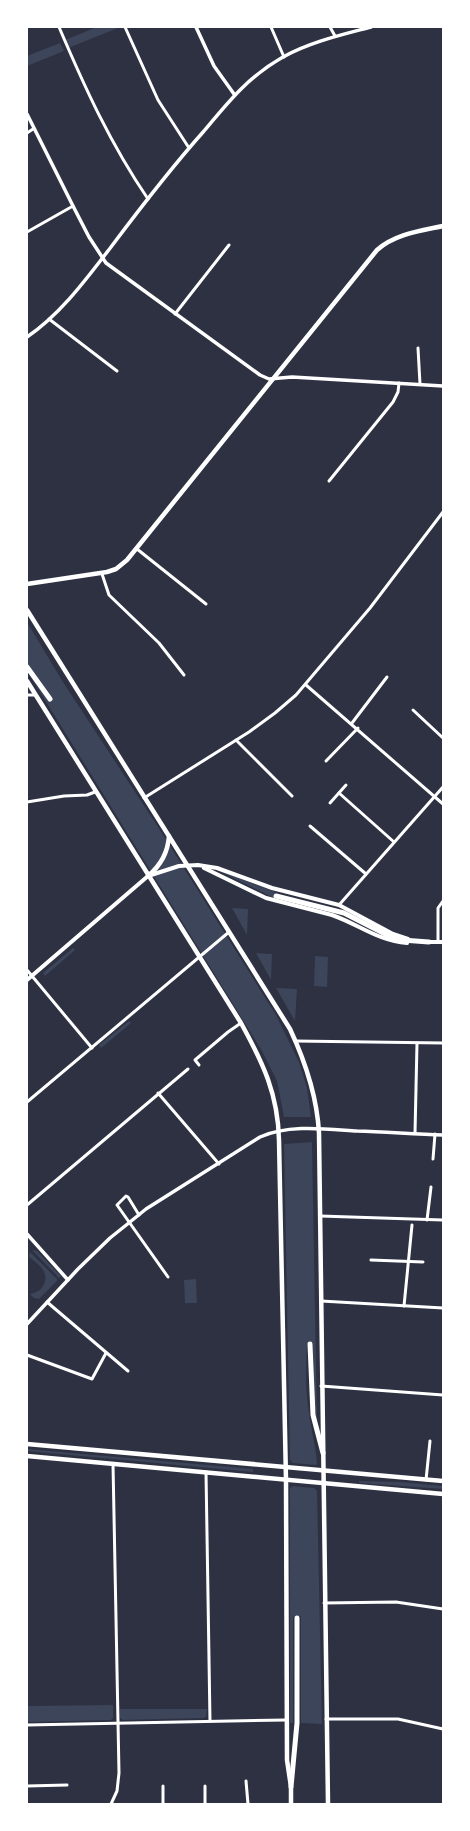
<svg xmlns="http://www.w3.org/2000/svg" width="470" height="1831" font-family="'Libre Baskerville',serif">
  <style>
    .green { fill: #3c4559 }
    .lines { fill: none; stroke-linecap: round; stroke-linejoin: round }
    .minor { stroke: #fff; stroke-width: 3 }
    .tertiary { stroke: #fff; stroke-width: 3.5 }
    .secondary { stroke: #fff; stroke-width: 4 }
    .primary { stroke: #fff; stroke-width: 4.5 }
    .motorway { stroke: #fff; stroke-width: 5 }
  </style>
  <rect width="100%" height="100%" fill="#2d3142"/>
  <g class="green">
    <polygon points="97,27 118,28 68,48 65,40"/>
    <polygon points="60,43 64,51 27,66 27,56"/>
    <polygon points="27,622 63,682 160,830 276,1015 299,1062 307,1088 311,1117 284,1117 277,1081 262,1051 27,671"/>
    <polygon points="217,870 275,892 274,898"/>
    <polygon points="232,908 248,909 247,935"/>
    <polygon points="73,948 75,950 45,976 43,973"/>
    <polygon points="256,953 272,954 271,980"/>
    <polygon points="315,956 328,957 327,987 314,986"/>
    <polygon points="276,988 297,989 295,1021"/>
    <polygon points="129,1021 131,1023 101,1048 99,1045"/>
    <path d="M312,1142L317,1420L314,1404L313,1344H307C306,1367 305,1390 309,1413C311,1430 316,1446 317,1463L316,1465L293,1463L290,1460L284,1144Z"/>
    <polygon points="32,1250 37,1251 61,1276 59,1278"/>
    <path d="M30,1252L57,1279V1281L39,1299L34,1298L30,1294C41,1293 50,1281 43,1270C40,1265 34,1261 29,1257Z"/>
    <polygon points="196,1279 197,1303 185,1303 184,1280"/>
    <polygon points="27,1449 253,1469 253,1472 27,1451"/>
    <polygon points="359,1481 401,1482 443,1486 443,1489 359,1483"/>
    <polygon points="293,1486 314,1488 317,1491 322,1724 301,1723 301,1616 293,1617 293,1723 290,1723 290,1488"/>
    <polygon points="113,1705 113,1718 111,1720 30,1722 27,1720 27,1706"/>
    <polygon points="120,1709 207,1709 206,1717 203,1718 123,1720 120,1718"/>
  </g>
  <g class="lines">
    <g class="minor">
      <path d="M59,27C85,88 110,143 148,199"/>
      <polyline points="125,27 158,100 189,148"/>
      <polyline points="271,27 284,57"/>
      <polyline points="330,27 335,36"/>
      <polyline points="27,133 33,129"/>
      <polyline points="27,232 73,206"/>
      <polyline points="175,314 229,245"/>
      <polyline points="49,319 117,371"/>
      <polyline points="418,348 420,384"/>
      <polyline points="329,481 393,402 398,392 399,383"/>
      <polyline points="137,549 206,604"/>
      <polyline points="102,574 109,595 159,643 184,675"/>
      <polyline points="306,685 443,804"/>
      <polyline points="27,695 35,695"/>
      <polyline points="413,710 443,738"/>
      <polyline points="352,723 387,677"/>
      <polyline points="236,740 292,796"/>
      <polyline points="326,761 358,728"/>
      <polyline points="339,793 394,842"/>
      <polyline points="144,798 249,732 275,713 296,695 370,608 443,512"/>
      <polyline points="27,802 64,796 87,795 95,792"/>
      <polyline points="330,803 346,785"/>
      <polyline points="310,826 366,874"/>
      <polyline points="339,905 443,787"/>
      <polyline points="438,942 438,908 443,901"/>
      <polyline points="27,970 92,1048"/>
      <polyline points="295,1041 443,1043"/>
      <polyline points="199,1065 195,1060 228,1032 241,1023"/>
      <polyline points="158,1093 219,1164"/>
      <polyline points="27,1102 229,932"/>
      <polyline points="415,1133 417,1043"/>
      <polyline points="433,1159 435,1134"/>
      <polyline points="27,1205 188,1069"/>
      <polyline points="139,1215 128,1197 126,1196 117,1205 168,1277"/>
      <polyline points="320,1216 443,1220"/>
      <polyline points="427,1220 431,1187"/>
      <polyline points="371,1260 423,1262"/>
      <polyline points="321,1301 443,1308"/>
      <polyline points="47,1302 128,1371"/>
      <polyline points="404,1306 412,1225"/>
      <polyline points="27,1355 92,1379 106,1353"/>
      <polyline points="321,1386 443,1395"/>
      <polyline points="206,1472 210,1721"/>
      <polyline points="426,1480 430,1441"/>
      <polyline points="324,1603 396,1602 443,1609"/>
      <polyline points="326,1719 398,1719 443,1729"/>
      <polyline points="27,1725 286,1720"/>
      <polyline points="246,1781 248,1804"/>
      <polyline points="27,1786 67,1785"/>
      <polyline points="163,1786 163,1804"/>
      <polyline points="205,1786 205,1804"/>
      <polyline points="111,1804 117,1791 119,1773 113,1464"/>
    </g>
    <g class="tertiary">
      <polyline points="196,27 214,66 234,94"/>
      <polyline points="27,114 73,206 89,237 106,263 260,375 269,379 292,377 443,386"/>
      <path d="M27,337C61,314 87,278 111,247C141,207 171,168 204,131C229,101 248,77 283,57C310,42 341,35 371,27"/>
      <polyline points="27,1234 68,1280"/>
      <path d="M27,1324L78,1269L110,1238L130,1222L146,1209L260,1137C289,1124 326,1129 357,1131C386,1132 414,1134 443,1135"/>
    </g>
    <g class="secondary">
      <path d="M204,868L266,898L332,915C358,924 378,941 407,943"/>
      <polyline points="427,942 443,942"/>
      <polyline points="27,980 148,876 179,866 198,865 217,868 272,888 339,905 393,934 408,939"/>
    </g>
    <g class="primary">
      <path d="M27,584L107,572L116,569L127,560L377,250C395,234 420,231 443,226"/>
      <path d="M27,610L290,1029C305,1061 317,1096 319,1133L328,1804"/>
      <path d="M27,681L241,1023C263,1063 278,1094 279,1140L286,1480L287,1760L291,1787V1804"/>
      <path d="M148,876C160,866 168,852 169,836"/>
      <polyline points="27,1444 443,1481"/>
      <polyline points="27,1456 443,1494"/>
    </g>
    <g class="motorway">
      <polyline points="27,667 50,699"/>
      <polyline points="276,896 344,913 393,938 402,940 429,942"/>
      <polyline points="310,1344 313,1415 323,1453"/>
      <polyline points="291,1787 297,1723 297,1618"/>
    </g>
  </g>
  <rect width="470" height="1831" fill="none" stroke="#ffffff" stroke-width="56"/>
</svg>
